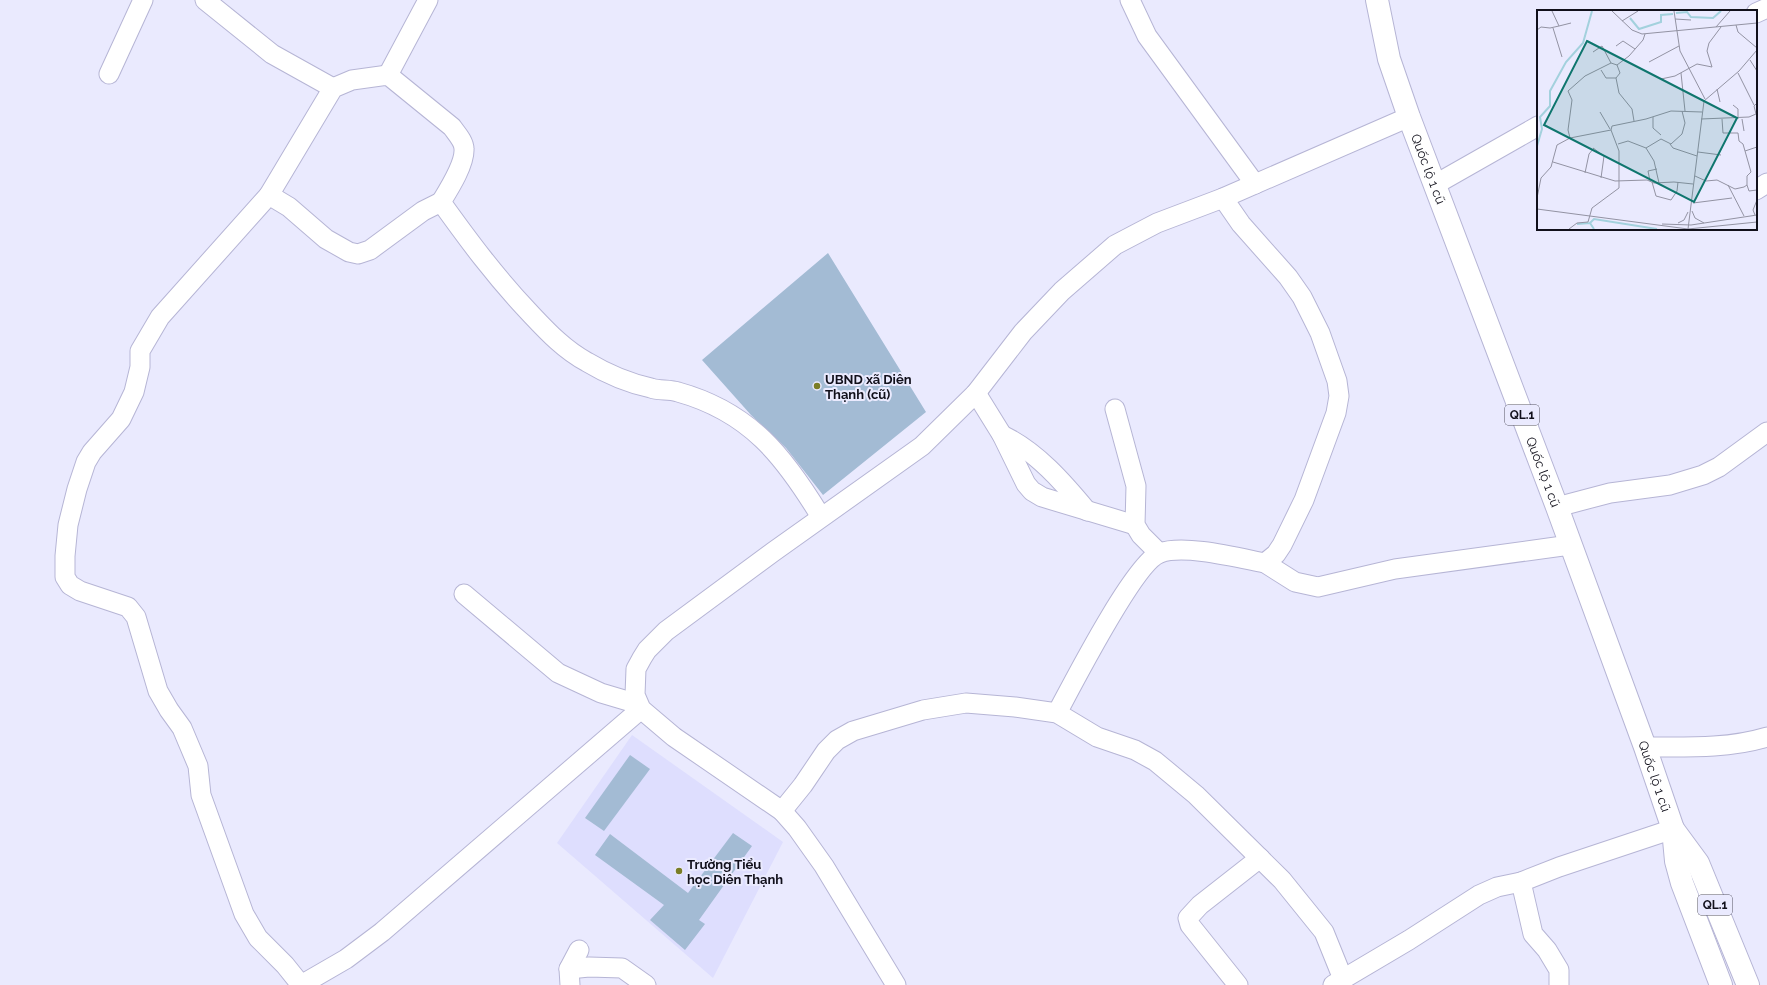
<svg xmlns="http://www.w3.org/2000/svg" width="1767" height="985" font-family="Raleway,sans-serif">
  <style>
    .built { fill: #dedefe }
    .building { fill: #a3bbd4 }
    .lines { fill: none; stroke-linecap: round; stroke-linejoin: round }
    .minor-casing { stroke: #b6b5d5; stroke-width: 21 }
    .major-casing { stroke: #b6b5d5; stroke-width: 24 }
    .minor { stroke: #fff; stroke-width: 19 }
    .major { stroke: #fff; stroke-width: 22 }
    .poi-dot { fill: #7a7d26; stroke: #eaeafe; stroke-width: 1.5 }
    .labels { text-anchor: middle; stroke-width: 4; stroke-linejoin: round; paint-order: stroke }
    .shield { fill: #eaeafe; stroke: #52515f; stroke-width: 1 }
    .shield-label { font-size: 12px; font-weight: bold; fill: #11101b }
    .street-label { font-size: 13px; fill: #11101b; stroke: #eaeafe }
    .poi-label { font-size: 13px; font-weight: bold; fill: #11101b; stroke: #eaeafe; text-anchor: start }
    .inset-river { fill: none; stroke: #a3d1dd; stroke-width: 2 }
    .inset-road { fill: none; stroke: #9393a3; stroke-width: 1 }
    .view { fill: #0f766e; fill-opacity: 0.15; stroke: #0f766e; stroke-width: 2 }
    .inset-edge { fill: none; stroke: #11101b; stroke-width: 2 }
  </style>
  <rect width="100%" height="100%" fill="#eaeafe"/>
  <polygon class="built" points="632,735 783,842 713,978 557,843"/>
  <g class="building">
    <polygon points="828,253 926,412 823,495 786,448 751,415 702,360"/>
    <polygon points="630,755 650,769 604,831 585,818"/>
    <polygon points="733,833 752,846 699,920 705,924 685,950 650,920 664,905 595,855 610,834 688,893"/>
  </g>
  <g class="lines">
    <g class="minor-casing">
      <g id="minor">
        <polyline points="205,0 272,54 333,88"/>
        <polyline points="1130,0 1147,36 1255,184"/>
        <polyline points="1756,13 1767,8"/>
        <polyline points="109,74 143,0"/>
        <polyline points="388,75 428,0"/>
        <polyline points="1436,184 1538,126"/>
        <polyline points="1756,190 1767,183"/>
        <polyline points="269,195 289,207 326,239 349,252 358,254 370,250 423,211 441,202"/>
        <polyline points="976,393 1002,435 1026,484 1032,491 1042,497 1135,525"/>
        <polyline points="1115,409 1136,486 1135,525 1141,535 1159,553"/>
        <path d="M1002,435C1036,451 1063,482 1087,511"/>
        <polyline points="1557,507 1610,493 1670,485 1703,475 1719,467 1767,432"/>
        <polyline points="1265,563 1295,582 1318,587 1395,569 1570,545"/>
        <polyline points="464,594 558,673 601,693 638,704"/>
        <path d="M1057,713C1072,685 1135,562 1160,553C1184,544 1239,558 1265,563L1276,554L1282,545L1304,500L1336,413L1339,396L1337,381L1320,333L1302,297L1288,277L1241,224L1223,198"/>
        <path d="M1645,747C1686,747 1727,749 1767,737"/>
        <polyline points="782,811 803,785 826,751 837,740 853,731 923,710 966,703 1015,707 1057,713 1097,737 1135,750 1155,761 1196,795 1282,880 1324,932 1343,979"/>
        <polyline points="1521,882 1533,934 1547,950 1559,970 1559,985"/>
        <polyline points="569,969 589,967 622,968 646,985"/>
        <path d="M301,985L285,965L258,938L244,914L201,795L198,766L182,728L169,710L158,691L136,617L128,607L80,591L70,585L65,577V556L68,525L77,489L86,462L92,452L121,419L134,392L140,367V351L160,317L269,195L333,88L352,80L388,75L452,127C456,133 464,141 464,149C465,164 449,189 441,202C469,241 495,276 528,311C546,330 563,349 587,362C607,374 628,383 651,388C659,391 669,389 678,392C750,412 784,456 821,517"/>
        <polyline points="301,985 346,959 382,932 641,709"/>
        <polyline points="570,985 569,969 579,950"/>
        <polyline points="896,985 824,866 797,828 782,811 674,737 641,709 635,695 636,669 642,658 647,650 666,631 773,552 922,446 976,393 1023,332 1062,291 1115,245 1157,223 1223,198 1409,117"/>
        <polyline points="1238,985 1190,925 1188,918 1200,905 1260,858"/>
        <polyline points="1333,985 1409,940 1479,895 1497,887 1521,882 1559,867 1673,829"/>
      </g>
    </g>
    <g class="major-casing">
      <g id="major">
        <path id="s1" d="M1377,0L1389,59L1409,117L1557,507L1645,747L1673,829L1676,861L1682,883L1721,985"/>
        <polyline points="1673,829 1698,863 1748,985"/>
      </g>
    </g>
    <use href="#minor" class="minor"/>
    <use href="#major" class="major"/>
  </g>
  <g class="poi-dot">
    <circle cx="817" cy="386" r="4"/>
    <circle cx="679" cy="871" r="4"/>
  </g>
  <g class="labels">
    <g class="shield">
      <rect x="1505" y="405" width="34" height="20" rx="3"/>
      <rect x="1698" y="895" width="34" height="20" rx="3"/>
    </g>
    <g class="shield-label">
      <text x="1522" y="419">QL.1</text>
      <text x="1715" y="909">QL.1</text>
    </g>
    <g class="street-label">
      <text dy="5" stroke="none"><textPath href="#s1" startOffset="177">Quốc lộ 1 cũ</textPath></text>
      <text dy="5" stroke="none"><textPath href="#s1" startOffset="501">Quốc lộ 1 cũ</textPath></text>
      <text dy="5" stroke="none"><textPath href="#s1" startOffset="825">Quốc lộ 1 cũ</textPath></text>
    </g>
    <g class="poi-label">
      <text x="825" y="384">UBND xã Diên<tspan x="825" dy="15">Thạnh (cũ)</tspan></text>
      <text x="687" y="869">Trường Tiểu<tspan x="687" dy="15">học Diên Thạnh</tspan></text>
    </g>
  </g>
  <g transform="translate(1537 10)">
    <rect width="220" height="220" fill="#eaeafe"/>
    <path class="inset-river" d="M139,3L150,2L154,7L176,8L184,1M93,8L102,19L124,12V5L136,4M0,136L5,119L3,107L13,96V81L29,52L46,33L55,1M53,213L57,209L120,219M40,214L53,213L57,219"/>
    <path class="inset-road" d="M75,1L95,20L105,24L220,13M137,1L143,41L168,89M138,9L154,10M85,11L101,1M199,15L201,22L220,38M22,16L34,13M179,17L193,1M16,18L25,47M0,20L4,17L13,18L22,16L15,1M79,36L86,31L98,39M56,42L65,36L74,53M213,50L220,61M112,52L142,36M80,55L83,63L79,68L82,83L95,99L97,111M64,60L69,68H79M144,63L148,101M201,63L217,95M124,69L138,66L160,54L175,57L170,41L172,33L184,17M180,79L183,92M196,95L201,99V109M63,102L73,119M116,107V118L124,125M164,109L212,107L219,104L217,96L220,93M185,109L186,123H201L202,131L206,134L208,141L220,137M205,109L207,121M33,128L74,120M81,134L91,131L109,138L117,151L122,173M133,134L136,138L160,146M56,138L67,146L64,168M109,138L124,129L134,134L145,124L148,113L145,101M161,142L184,145M16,152L78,171L110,170L117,173L137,172L156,174M48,163L52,144L57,138M158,166L169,171L180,170L198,179L207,177L210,175V166L214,162L208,141M113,171L111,161L120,159M115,172L119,186L134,190L140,181L141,172M191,175L207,206M210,175L212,181L220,180M0,188L4,168L14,157L20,135L33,128L31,120L35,90L31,81L48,66L74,53L80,55L92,46L106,30L108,24M156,193L195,188M0,199L151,219M155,201L158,208L167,213M218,205L216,200L220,190M141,213L147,210L151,202M125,214L154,215L220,205M32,219L40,213L51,212L55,198L82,178V141L74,120L75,116L109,109L134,101L165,102M151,219L167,91L202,61L220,40M151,219L220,212"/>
    <path class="view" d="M50,31L200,108L157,192L7,115Z"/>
    <rect width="220" height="220" class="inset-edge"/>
  </g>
</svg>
